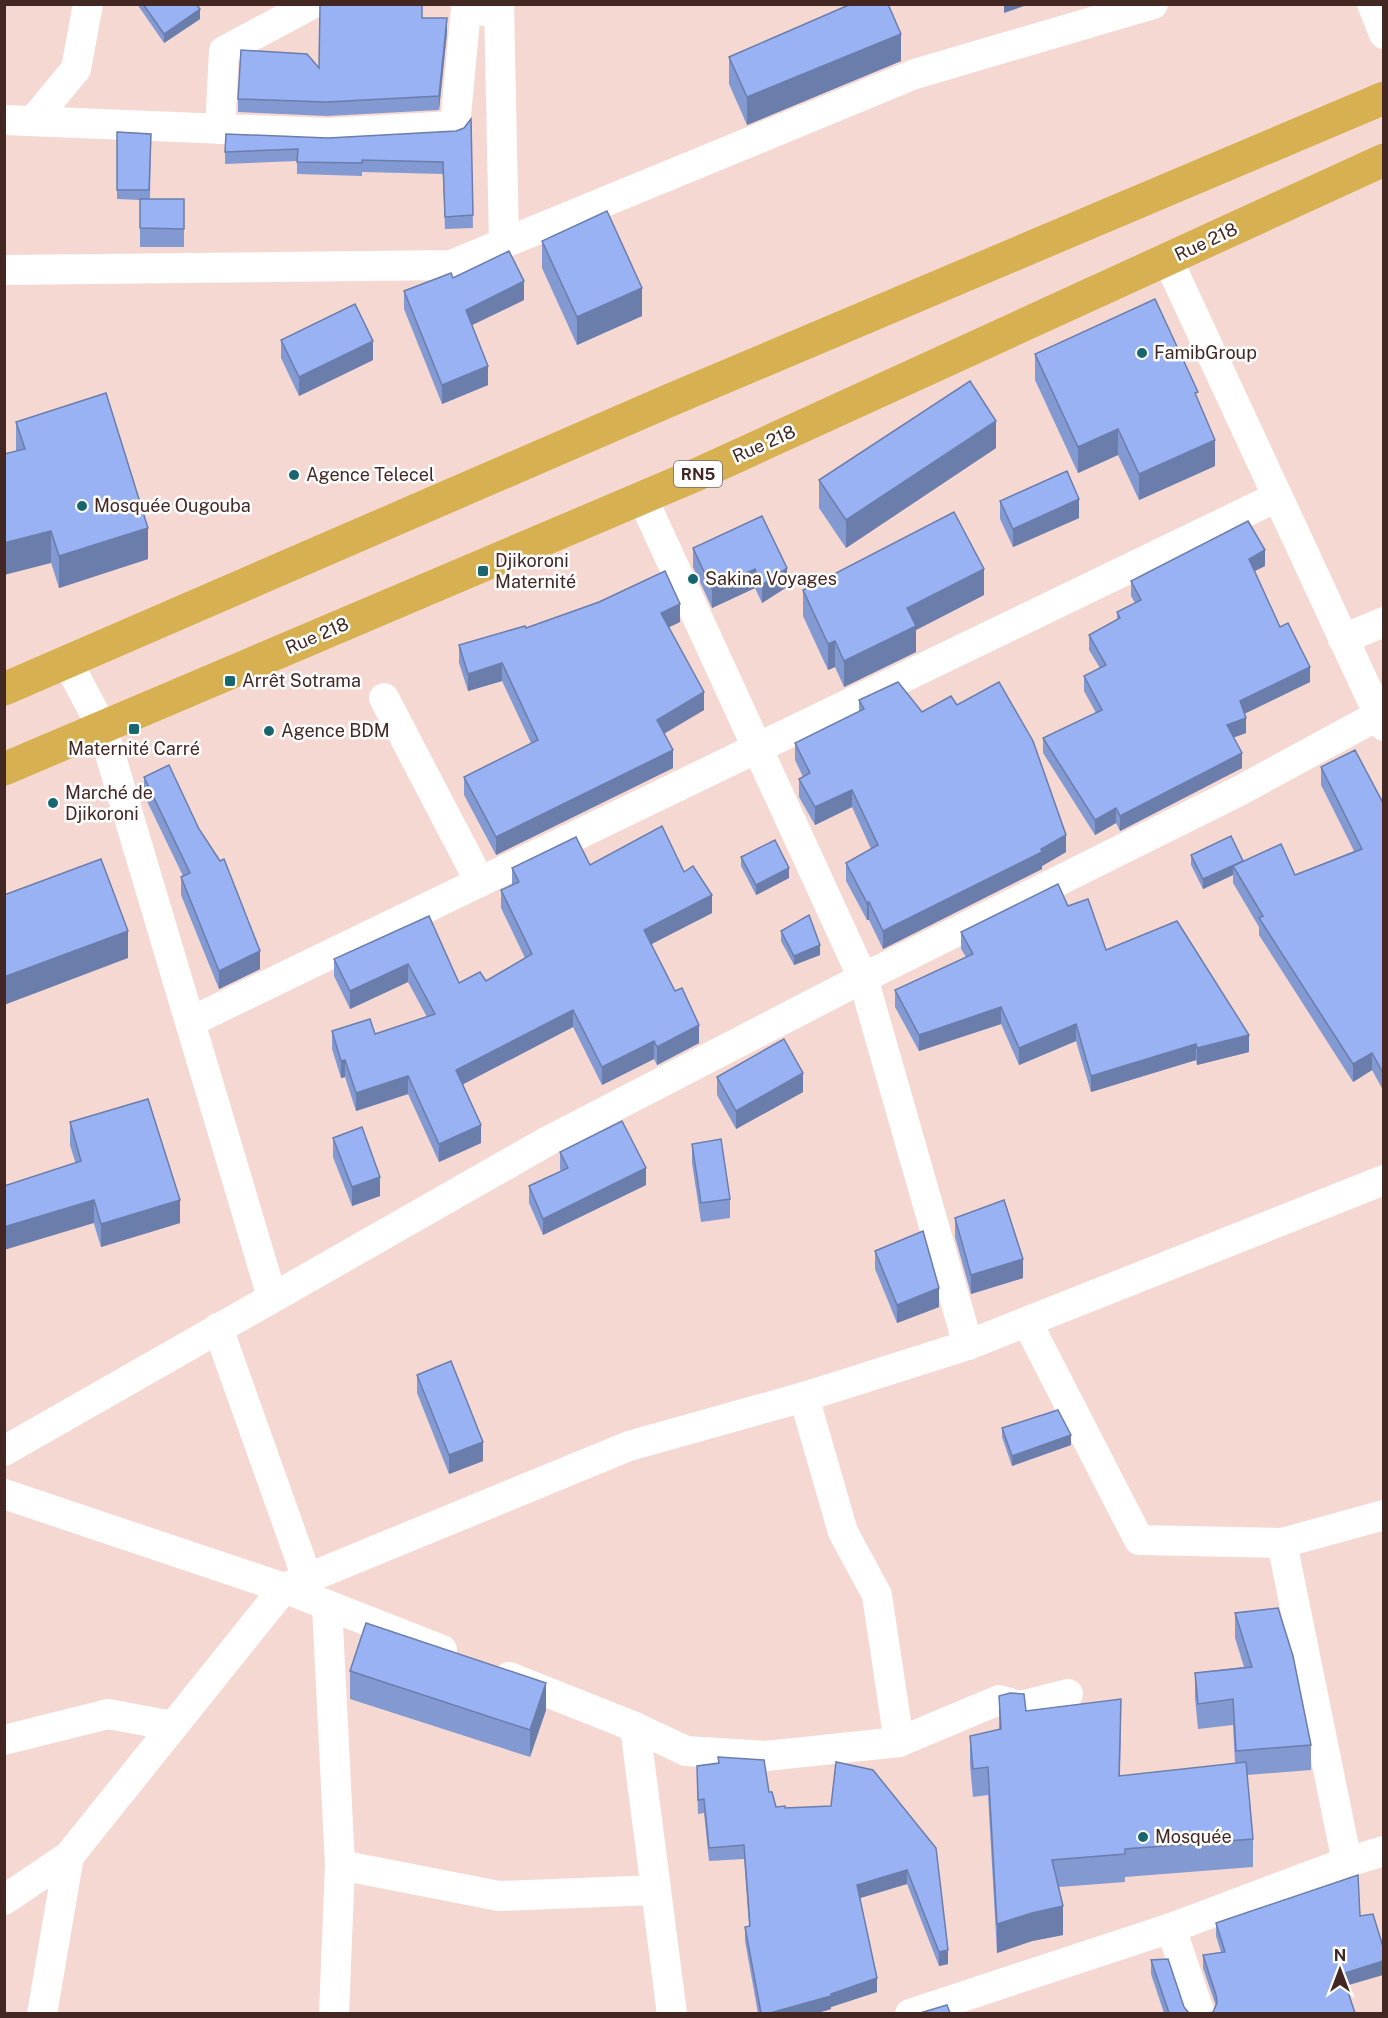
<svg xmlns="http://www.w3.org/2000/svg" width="1388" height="2018" font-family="'Public Sans',sans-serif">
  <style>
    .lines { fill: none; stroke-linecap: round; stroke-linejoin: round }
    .street { stroke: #fff; stroke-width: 30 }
    .highway { stroke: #d7b151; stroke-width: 33 }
    .wall { fill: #8399d2 }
    .shaded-wall { fill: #6a7dab }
    .building { fill: #98b2f4; stroke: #6a7dab; stroke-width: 1.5 }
    .poi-dot { fill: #1a666f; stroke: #fff; stroke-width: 2 }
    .labels { text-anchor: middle; stroke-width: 5; stroke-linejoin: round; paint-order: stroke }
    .shield { fill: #fff; stroke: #7b6865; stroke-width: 1.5 }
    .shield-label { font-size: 16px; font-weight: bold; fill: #432723 }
    .street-label { font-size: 18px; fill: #432723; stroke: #fff }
    .poi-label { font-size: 18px; fill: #432723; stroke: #fff; text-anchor: start }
  </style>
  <rect width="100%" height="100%" fill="#f6d8d3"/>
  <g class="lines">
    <g class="street">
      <polyline points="499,4 504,242"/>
      <polyline points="1372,4 1384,34"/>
      <polyline points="4,120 327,133 455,126 466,9 499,12"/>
      <polyline points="33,121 76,69 88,4"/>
      <polyline points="220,129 224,51 312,4"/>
      <polyline points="1168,260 1384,726"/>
      <polyline points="4,270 451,265 915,74 1153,4"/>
      <polyline points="642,497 863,978 968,1345"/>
      <polyline points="1343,639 1384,622"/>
      <polyline points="67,661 102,727 272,1297"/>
      <polyline points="384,698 480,882"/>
      <polyline points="190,1022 1277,497"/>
      <polyline points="1027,1322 1139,1540 1282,1543 1384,1515"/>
      <polyline points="218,1328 307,1578"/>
      <polyline points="804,1397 843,1532 877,1595 899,1742"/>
      <polyline points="4,1451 546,1142 863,978 1239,791 1379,715"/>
      <polyline points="4,1494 284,1588 442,1650"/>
      <polyline points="1282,1543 1347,1862"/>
      <polyline points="327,1605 340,1865 334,2014"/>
      <polyline points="509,1677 635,1727 686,1751 766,1756 899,1742 999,1700 1020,1706 1068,1694"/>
      <polyline points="635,1727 672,2014"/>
      <polyline points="4,1740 108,1714 173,1726"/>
      <polyline points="340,1865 499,1896 656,1890"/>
      <polyline points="4,1900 69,1856 284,1588 629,1446 804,1397 968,1345 1384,1180"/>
      <polyline points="1171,1928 1200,2014"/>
      <polyline points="42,2014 69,1856"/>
      <polyline points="910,2014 1171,1928 1347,1862 1384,1851"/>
    </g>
    <g class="highway">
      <polyline points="4,689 668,401 1384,98"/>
      <polyline points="4,769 698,474 1384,160"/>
    </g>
  </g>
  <g class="wall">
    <polygon points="137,4 196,4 200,19 164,43"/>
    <polygon points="422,18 447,32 439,110 327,116 238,112 238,99 319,68"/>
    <polygon points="729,57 901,61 747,125 729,84"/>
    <polygon points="471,119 473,228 445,229 443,174 362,172 362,176 297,174 297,161 225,164 225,152 328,138 456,131 464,128"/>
    <polygon points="117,132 151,134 150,199 184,199 184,247 140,247 140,200 117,199"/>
    <polygon points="542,241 642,316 577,345 542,268"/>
    <polygon points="453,278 524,300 472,325 488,385 442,404 404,309 404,291"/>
    <polygon points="281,340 373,360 299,396 281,358"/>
    <polygon points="1035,354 1198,400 1215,466 1139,500 1118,455 1078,473 1035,380"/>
    <polygon points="16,422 148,559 59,588 16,451"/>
    <polygon points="996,448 846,548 819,508 819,480"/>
    <polygon points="1000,501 1079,518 1013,547 1000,519"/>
    <polygon points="693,548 787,568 787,587 762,603 755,588 712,608 693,567"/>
    <polygon points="1265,566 1254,571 1280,627 1310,682 1245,713 1246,733 1234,737 1242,768 1120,831 1116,823 1095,835 1043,753 1043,738 1096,713 1084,691 1084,676 1100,668 1089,650 1089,635 1117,620 1117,612 1135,603 1131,596 1131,581"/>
    <polygon points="803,590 984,595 916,630 916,652 844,687 835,667 828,670 803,616"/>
    <polygon points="680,622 669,627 704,710 664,733 673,768 496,855 464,795 464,777 531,743 502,681 468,691 459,663 459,645 526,628"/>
    <polygon points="859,700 922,712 957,705 1066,852 1042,866 1042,869 883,949 869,920 867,920 846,881 846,863 871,849 852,807 815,825 799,797 799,779 803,777 795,760 795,743 859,711"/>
    <polygon points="1321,767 1383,803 1383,1090 1372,1070 1353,1082 1259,935 1259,927 1233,883 1233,875 1203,889 1191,865 1191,855 1295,875 1354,851 1321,785"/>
    <polygon points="144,777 260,969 219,989 181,895 181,877 183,876 144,795"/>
    <polygon points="741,857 789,878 756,895 741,866"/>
    <polygon points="590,865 684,872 712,913 651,944 699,1043 657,1065 654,1059 602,1085 573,1027 463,1084 481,1143 439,1162 408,1094 356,1111 345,1077 341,1078 332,1049 332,1031 375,1034 427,1017 408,982 350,1009 334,976 334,959 429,916 459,983 486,981 525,958 501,908 501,890 512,885 512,868"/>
    <polygon points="1068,906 1106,950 1249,1052 1197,1065 1196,1060 1091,1092 1076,1041 1019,1065 1001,1024 919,1051 895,1007 895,990 966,957 961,949 961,932"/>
    <polygon points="781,931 820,955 794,965 781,941"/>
    <polygon points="717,1077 803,1092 736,1129 717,1095"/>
    <polygon points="70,1122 180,1223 101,1247 70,1145"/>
    <polygon points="333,1138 380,1196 352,1206 333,1157"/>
    <polygon points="692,1144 730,1199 730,1218 701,1222 692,1163"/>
    <polygon points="560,1152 646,1185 543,1235 529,1203 529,1186 561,1172 560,1169"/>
    <polygon points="955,1218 1023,1278 971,1294 955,1237"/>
    <polygon points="875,1251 939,1307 897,1323 875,1269"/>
    <polygon points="417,1375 483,1461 449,1474 417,1393"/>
    <polygon points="1002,1428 1071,1445 1012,1466 1002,1437"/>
    <polygon points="1235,1613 1311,1745 1311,1770 1247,1775 1253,1839 1253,1867 1125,1877 1125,1882 1059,1887 1063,1935 1032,1941 997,1953 988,1795 973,1797 970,1765 970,1736 999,1729 999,1696 1026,1711 1121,1727 1120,1776 1235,1764 1233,1725 1198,1729 1195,1698 1195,1673 1244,1667 1235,1638"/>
    <polygon points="350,1671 546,1710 530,1757 350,1699"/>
    <polygon points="718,1757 769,1792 776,1807 785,1808 831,1806 873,1770 948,1964 939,1966 907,1884 860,1898 877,1992 831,2007 831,2009 817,2013 758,2013 745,1941 745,1927 749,1926 744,1859 709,1861 704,1813 698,1814 697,1780 718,1763"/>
    <polygon points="1216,1923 1346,1986 1213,2012 1216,2006 1203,1968 1203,1955 1221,1952 1216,1936"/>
    <polygon points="1151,1960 1184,2007 1189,2013 1164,2013 1151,1974"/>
  </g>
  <g class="shaded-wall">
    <polygon points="1004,4 1030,4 1004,13"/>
    <polygon points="200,9 200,19 164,43 164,34"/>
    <polygon points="447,18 447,32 439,110 439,96"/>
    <polygon points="901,34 901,61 747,125 747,97"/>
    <polygon points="524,281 524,300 466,328 466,310"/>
    <polygon points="642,288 642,316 577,345 577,317"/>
    <polygon points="373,341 373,360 299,396 299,377"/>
    <polygon points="488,366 488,385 442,404 442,385"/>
    <polygon points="996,421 996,448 846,548 846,520"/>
    <polygon points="1118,429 1118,455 1078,473 1078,447"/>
    <polygon points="1215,440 1215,466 1139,500 1139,474"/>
    <polygon points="1079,499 1079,518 1013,547 1013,529"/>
    <polygon points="148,528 148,559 59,588 59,556"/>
    <polygon points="51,531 51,563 4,575 4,543"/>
    <polygon points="1265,550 1265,566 1249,574 1249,559"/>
    <polygon points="787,568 787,587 762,603 762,585"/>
    <polygon points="755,569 755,588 712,608 712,589"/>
    <polygon points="984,569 984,595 916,630 916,652 844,687 844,661 907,608"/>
    <polygon points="680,604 680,622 661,631 661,613"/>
    <polygon points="835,641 835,667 828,670 828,644"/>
    <polygon points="502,663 502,681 468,691 468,674"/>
    <polygon points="1310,667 1310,682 1240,716 1240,701"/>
    <polygon points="704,692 704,710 657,738 657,720"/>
    <polygon points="1246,718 1246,733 1227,740 1227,725"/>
    <polygon points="673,750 673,768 496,855 496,837"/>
    <polygon points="1242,753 1242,768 1120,831 1120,816"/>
    <polygon points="852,790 852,807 815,825 815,807"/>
    <polygon points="1116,808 1116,823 1095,835 1095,820"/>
    <polygon points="1066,835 1066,852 1042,866 1042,869 883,949 883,931 1041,849"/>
    <polygon points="1243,861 1233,866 1233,875 1203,889 1203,879"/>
    <polygon points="789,868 789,878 756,895 756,885"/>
    <polygon points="712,895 712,913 644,948 644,930"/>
    <polygon points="869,902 869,920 867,920 867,903"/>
    <polygon points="128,931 128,958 4,1005 4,977"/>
    <polygon points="820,945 820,955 794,965 794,956"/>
    <polygon points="260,951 260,969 219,989 219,971"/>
    <polygon points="408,964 408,982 350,1009 350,991"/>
    <polygon points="1001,1007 1001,1024 919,1051 919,1035"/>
    <polygon points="573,1010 573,1027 456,1088 456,1070"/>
    <polygon points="1076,1024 1076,1041 1019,1065 1019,1048"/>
    <polygon points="699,1025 699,1043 657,1065 657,1047"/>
    <polygon points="1249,1035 1249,1052 1197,1065 1197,1048"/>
    <polygon points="654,1041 654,1059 602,1085 602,1067"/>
    <polygon points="1196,1044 1196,1060 1091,1092 1091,1076"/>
    <polygon points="1372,1053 1372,1070 1353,1082 1353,1064"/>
    <polygon points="345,1060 345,1077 341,1078 341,1061"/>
    <polygon points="803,1073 803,1092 736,1129 736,1111"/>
    <polygon points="408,1076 408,1094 356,1111 356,1093"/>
    <polygon points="481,1125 481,1143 439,1162 439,1144"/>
    <polygon points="646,1168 646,1185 543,1235 543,1219"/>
    <polygon points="380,1177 380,1196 352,1206 352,1187"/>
    <polygon points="94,1200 94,1223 4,1250 4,1227"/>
    <polygon points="180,1200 180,1223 101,1247 101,1224"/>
    <polygon points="1023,1259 1023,1278 971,1294 971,1275"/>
    <polygon points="939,1288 939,1307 897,1323 897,1305"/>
    <polygon points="1071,1435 1071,1445 1012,1466 1012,1456"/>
    <polygon points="483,1442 483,1461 449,1474 449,1455"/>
    <polygon points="546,1683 546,1710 530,1757 530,1730"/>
    <polygon points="907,1870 907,1884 857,1899 857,1885"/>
    <polygon points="1063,1906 1063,1935 1032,1941 997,1953 997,1924 1032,1913"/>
    <polygon points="948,1950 948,1964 939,1966 939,1952"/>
    <polygon points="1383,1961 1383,1975 1342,1987 1342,1974"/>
    <polygon points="877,1978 877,1992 831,2007 831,2009 817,2013 770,2013"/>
  </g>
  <g class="building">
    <polygon points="143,4 196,4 200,9 164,34"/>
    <polygon points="321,4 422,4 422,18 447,18 439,96 327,102 238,99 241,50 307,54 319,68 320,6"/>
    <polygon points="851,4 888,4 901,34 747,97 729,57"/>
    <polygon points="471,119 473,215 445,217 443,162 362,160 362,163 297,162 298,149 225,152 226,134 328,138 456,131 464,128"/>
    <polygon points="117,132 151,134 149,190 117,190"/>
    <polygon points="140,199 184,199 184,229 140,228"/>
    <polygon points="607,211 642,288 577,317 542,241"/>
    <polygon points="509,251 524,281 466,310 488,366 442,385 404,291 451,273 453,278"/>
    <polygon points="1155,299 1198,392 1195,393 1215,440 1139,474 1118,429 1078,447 1035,354"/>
    <polygon points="355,304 373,341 299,377 281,340"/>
    <polygon points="970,381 996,421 846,520 819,480"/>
    <polygon points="106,393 148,528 59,556 51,531 4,543 4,454 25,449 16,422"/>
    <polygon points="1067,471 1079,499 1013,529 1000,501"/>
    <polygon points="954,512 984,569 907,608 916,626 844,661 835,641 828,644 803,590"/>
    <polygon points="762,516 787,568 762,585 755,569 712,589 693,548"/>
    <polygon points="1248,521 1265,550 1249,559 1280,627 1288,623 1310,667 1240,701 1246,718 1227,725 1242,753 1120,816 1116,808 1095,820 1043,738 1102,710 1084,676 1106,665 1089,635 1120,618 1117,612 1141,600 1131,581"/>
    <polygon points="665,571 680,604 661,613 704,692 657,720 673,750 496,837 464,777 538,740 502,663 468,674 459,645 525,626 526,628 599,602"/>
    <polygon points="898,682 922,712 951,696 957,705 999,682 1033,741 1066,835 1041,849 1042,852 883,931 869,902 867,903 846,863 878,845 852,790 815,807 799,779 810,773 795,743 864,709 859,700"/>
    <polygon points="1355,750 1383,803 1383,1073 1372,1053 1353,1064 1259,918 1263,916 1233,866 1281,844 1295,875 1362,849 1321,767"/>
    <polygon points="169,765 199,829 220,861 224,859 260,951 219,971 181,877 190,873 144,777"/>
    <polygon points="662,826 684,872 693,866 712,895 644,930 675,991 682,988 699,1025 657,1047 654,1041 602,1067 573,1010 456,1070 481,1125 439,1144 408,1076 356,1093 345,1060 341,1061 332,1031 370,1019 375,1034 435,1014 408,964 350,991 334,959 429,916 459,983 480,972 486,981 532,954 501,890 519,882 512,868 576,837 590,865"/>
    <polygon points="1231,836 1243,861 1203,879 1191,855"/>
    <polygon points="775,840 789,868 756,885 741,857"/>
    <polygon points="101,859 128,931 4,977 4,895"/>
    <polygon points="1058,884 1068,906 1088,899 1106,950 1177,921 1249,1035 1197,1048 1196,1044 1091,1076 1076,1024 1019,1048 1001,1007 919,1035 895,990 973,954 961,932"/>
    <polygon points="809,915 820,945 794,956 781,931"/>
    <polygon points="784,1039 803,1073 736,1111 717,1077"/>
    <polygon points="148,1099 180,1200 101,1224 94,1200 4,1227 4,1186 81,1161 70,1122"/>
    <polygon points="622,1121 646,1168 543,1219 529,1186 568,1168 560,1152"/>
    <polygon points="362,1127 380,1177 352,1187 333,1138"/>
    <polygon points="721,1139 730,1199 701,1203 692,1144"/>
    <polygon points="1004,1200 1023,1259 971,1275 955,1218"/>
    <polygon points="923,1231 939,1288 897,1305 875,1251"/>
    <polygon points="451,1361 483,1442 449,1455 417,1375"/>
    <polygon points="1058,1410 1071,1435 1012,1456 1002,1428"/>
    <polygon points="1278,1608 1293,1656 1311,1745 1236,1751 1233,1699 1198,1704 1195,1673 1252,1667 1235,1613"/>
    <polygon points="366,1623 546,1683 530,1730 350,1671"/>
    <polygon points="1010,1693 1024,1694 1026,1711 1121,1699 1119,1776 1246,1762 1253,1839 1125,1849 1125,1854 1052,1860 1063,1906 1032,1913 997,1924 988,1767 973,1769 970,1736 1001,1729 999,1696"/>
    <polygon points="718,1757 764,1760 769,1792 772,1792 776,1807 785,1806 785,1808 831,1806 836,1762 873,1770 936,1848 948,1950 939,1952 907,1870 857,1885 877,1978 831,1994 831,1996 770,2013 761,2013 745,1927 750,1926 744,1845 709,1848 704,1799 698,1800 697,1766 719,1763"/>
    <polygon points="1358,1875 1360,1916 1373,1914 1383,1947 1383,1961 1342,1974 1355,2013 1210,2013 1213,2012 1217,2003 1216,1995 1203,1955 1225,1952 1216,1923"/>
    <polygon points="1168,1959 1184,2007 1189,2013 1169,2013 1151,1960"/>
    <polygon points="947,2005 950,2013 920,2013"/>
  </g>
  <g class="poi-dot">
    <circle cx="1142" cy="353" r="6"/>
    <circle cx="294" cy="475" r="6"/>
    <circle cx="82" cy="506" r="6"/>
    <rect x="477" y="565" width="12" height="12" rx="3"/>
    <circle cx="693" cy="579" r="6"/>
    <rect x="224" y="675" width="12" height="12" rx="3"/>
    <rect x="128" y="723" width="12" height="12" rx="3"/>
    <circle cx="269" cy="731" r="6"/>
    <circle cx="53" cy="803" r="6"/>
    <circle cx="1143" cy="1837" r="6"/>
  </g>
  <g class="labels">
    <rect class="shield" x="674" y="461" width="48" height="26" rx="4.5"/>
    <g class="shield-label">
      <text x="698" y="480">RN5</text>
    </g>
    <g class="street-label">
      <text transform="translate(1206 242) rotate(-25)" y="6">Rue 218</text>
      <text transform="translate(764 444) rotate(-24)" y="6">Rue 218</text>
      <text transform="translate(317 636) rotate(-23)" y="6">Rue 218</text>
    </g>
    <g class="poi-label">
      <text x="1154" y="359">FamibGroup</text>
      <text x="306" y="481">Agence Telecel</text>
      <text x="94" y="512">Mosquée Ougouba</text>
      <text x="495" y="567">Djikoroni<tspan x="495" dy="21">Maternité</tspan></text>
      <text x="705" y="585">Sakina Voyages</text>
      <text x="242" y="687">Arrêt Sotrama</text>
      <text x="281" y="737">Agence BDM</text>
      <text x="134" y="755" text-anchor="middle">Maternité Carré</text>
      <text x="65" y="799">Marché de<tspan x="65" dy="21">Djikoroni</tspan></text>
      <text x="1155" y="1843">Mosquée</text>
    </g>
  </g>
  <rect width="1388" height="2018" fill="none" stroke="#432723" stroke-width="12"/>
  <g transform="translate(1340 1970)" stroke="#ffffff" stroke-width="4.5" paint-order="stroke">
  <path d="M0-4.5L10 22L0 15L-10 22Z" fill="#432723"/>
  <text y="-9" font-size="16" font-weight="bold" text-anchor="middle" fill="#432723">N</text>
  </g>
</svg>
